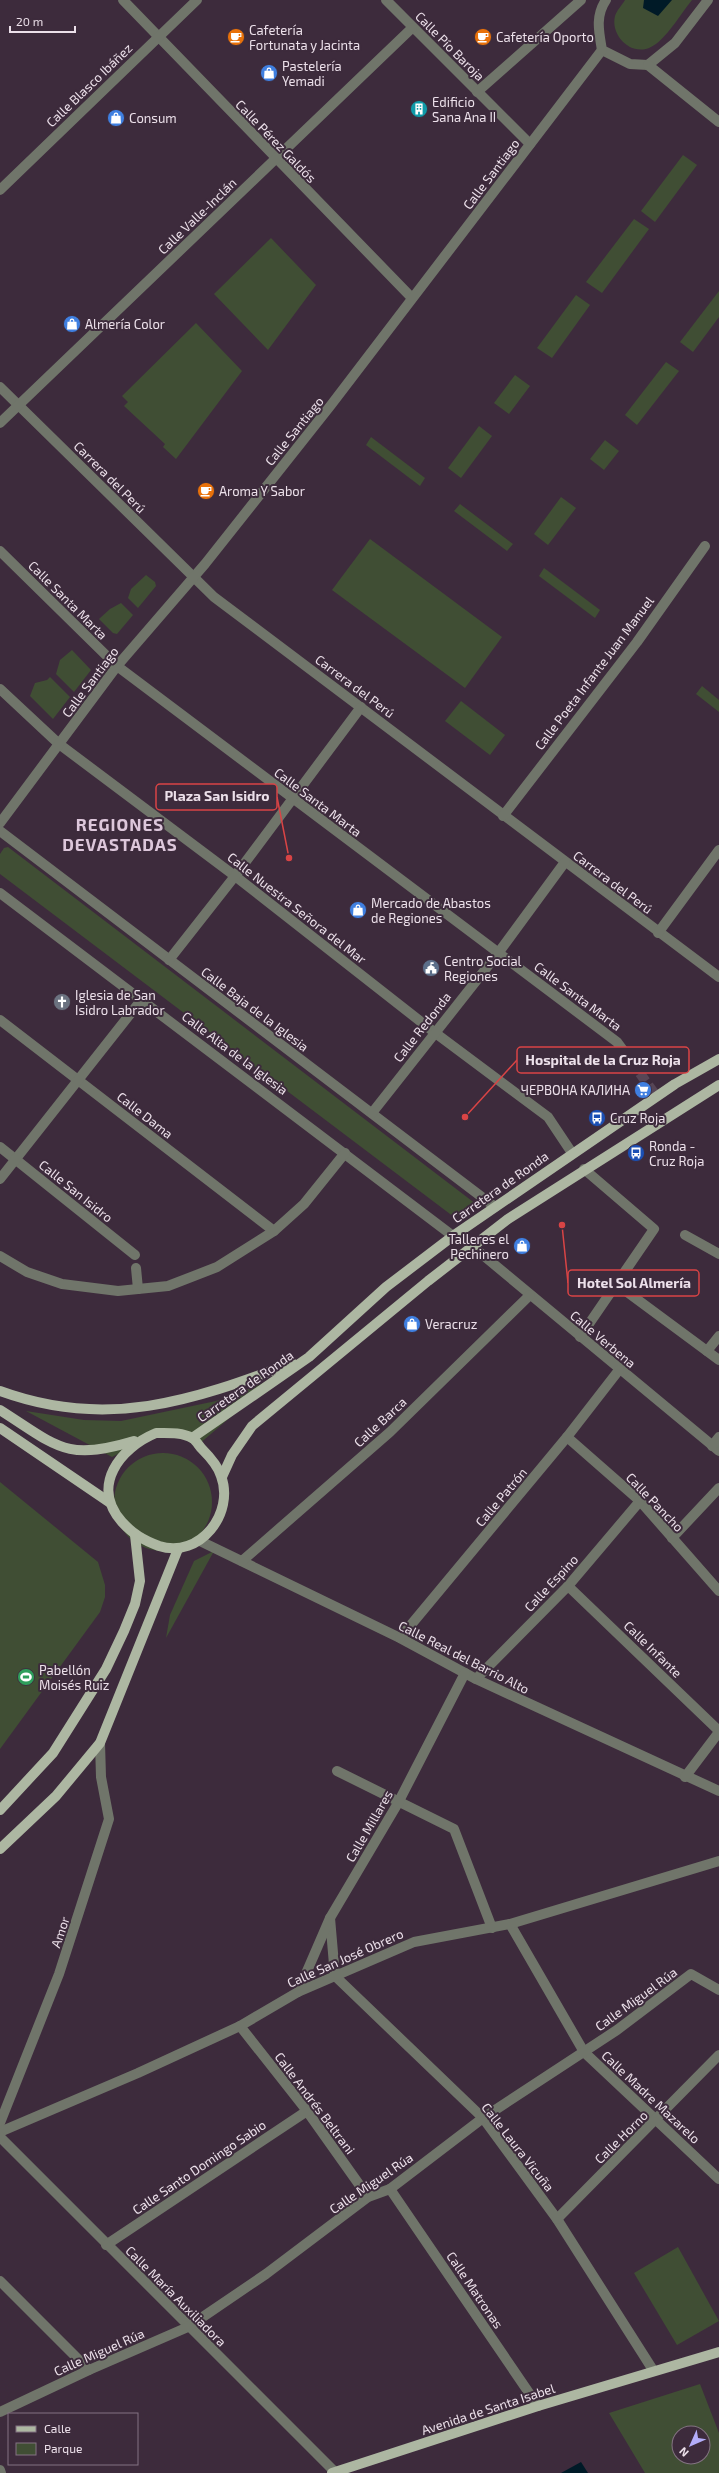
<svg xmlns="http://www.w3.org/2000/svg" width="719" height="2473" font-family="'Exo 2',sans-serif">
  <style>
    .green { fill: #404e34; fill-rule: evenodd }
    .water { fill: #001a27 }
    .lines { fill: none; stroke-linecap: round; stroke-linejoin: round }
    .minor-tunnel { stroke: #574656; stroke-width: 10; stroke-dasharray: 10 5; stroke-linecap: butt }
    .minor { stroke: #70756a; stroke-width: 10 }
    .major { stroke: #adb7a2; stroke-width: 10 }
    .labels { text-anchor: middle; stroke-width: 4; stroke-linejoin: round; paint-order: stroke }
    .poi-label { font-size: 13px; fill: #ece0ea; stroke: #3d2b3c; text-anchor: start }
    .street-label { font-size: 13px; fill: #ece0ea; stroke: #3d2b3c }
    .district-label { font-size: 17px; font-weight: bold; letter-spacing: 1px; fill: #ddc7db; stroke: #3d2b3c }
    .leader { fill: none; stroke: #d94445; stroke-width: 1.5 }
    .callout-dot { fill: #d94445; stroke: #3d2b3c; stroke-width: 1.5 }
    .callout { fill: #3d2b3c; stroke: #d94445; stroke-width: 1.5 }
    .callout-label { font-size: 14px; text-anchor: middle; font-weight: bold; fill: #ece0ea }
  </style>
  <rect width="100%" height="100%" fill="#3d2b3c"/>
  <g class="green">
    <path d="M625,0H692C682,12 665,41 651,47C632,57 610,36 615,16C617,10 622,5 625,0Z"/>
    <polygon points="683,155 697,165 655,222 641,211"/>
    <polygon points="634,219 649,229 602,293 586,282"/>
    <polygon points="271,238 316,285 268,350 214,294"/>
    <polygon points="719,291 719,317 693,352 680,342"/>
    <polygon points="576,295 590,305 552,358 537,348"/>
    <polygon points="196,323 242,371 176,459 163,447 165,444 124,406 128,402 122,396"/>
    <polygon points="666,362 679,371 637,425 625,415"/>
    <polygon points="515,375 530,386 509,414 494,403"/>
    <polygon points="479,426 492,436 461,478 448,468"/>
    <polygon points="371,437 425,478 420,486 366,445"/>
    <polygon points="605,440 619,451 604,470 590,459"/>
    <polygon points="561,497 576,508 548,545 534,534"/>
    <polygon points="460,504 513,544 507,551 454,511"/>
    <polygon points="370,539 502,637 465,688 332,590"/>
    <polygon points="544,568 600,610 595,618 539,576"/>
    <polygon points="146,575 155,582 156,586 138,608 128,598 131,589"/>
    <polygon points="121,603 133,615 117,634 113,633 99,619 110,609"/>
    <polygon points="72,650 91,670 74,692 56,674 60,660"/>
    <polygon points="50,677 70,697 53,719 30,696 35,683 47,680"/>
    <polygon points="702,686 719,700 719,712 696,694"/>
    <polygon points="461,701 505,735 490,755 445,721"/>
    <polygon points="8,847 476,1204 471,1211 454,1217 0,874 0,854 4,848"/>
    <polygon points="276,1378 198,1445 191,1439 159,1433 112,1457 26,1411 84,1420 121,1421 216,1401"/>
    <circle cx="163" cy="1502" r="49"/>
    <polygon points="0,1482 98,1562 105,1585 105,1597 100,1612 0,1749"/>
    <polygon points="214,1551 166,1638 170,1615 194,1561"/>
    <polygon points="678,2247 719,2321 677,2345 634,2273"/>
    <path d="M700,2384L719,2433V2473H645L609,2413ZM679,2433H703V2457H679Z"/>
  </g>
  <g class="water">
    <polygon points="644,0 672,0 658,16 643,8"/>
    <polygon points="581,2462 588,2473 561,2473"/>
  </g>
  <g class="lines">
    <polyline class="minor-tunnel" points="631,1061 657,1097"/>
    <g class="minor">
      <polyline points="123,0 412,298"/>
      <polyline points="386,0 530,144"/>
      <path d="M606,0C595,16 599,32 602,50L630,64L648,65L675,43L708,0"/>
      <polyline points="648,65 719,122"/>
      <polyline points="477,92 581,0"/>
      <polyline points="0,190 197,0"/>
      <polyline points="0,387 214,597 719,977"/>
      <polyline points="0,423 412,28"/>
      <polyline points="0,551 117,666 617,1042 631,1061"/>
      <polyline points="0,689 59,744 235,876 434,1032 548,1117 572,1153"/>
      <polyline points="503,816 637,642 705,546"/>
      <polyline points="0,823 117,666 205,564 331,405 602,50"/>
      <polyline points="0,831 495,1207"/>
      <polyline points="0,893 453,1236"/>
      <polyline points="658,933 719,850"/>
      <polyline points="169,960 235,876 361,707"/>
      <polyline points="0,1020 274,1231"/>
      <polyline points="372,1113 499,952 565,862"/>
      <polyline points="0,1147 135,1255"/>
      <polyline points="0,1179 142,999"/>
      <polyline points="685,1235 719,1254"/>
      <polyline points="472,1246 719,1451"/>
      <polyline points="0,1256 27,1272 62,1284 118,1291 168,1286 217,1267 274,1231 304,1204 345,1153"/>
      <polyline points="136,1268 138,1289"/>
      <polyline points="615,1283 719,1360"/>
      <polyline points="580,1337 654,1229 584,1169"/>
      <polyline points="707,1351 719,1336"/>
      <polyline points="567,1437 640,1501 719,1591"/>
      <polyline points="712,1446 719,1437"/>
      <polyline points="672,1538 719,1488"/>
      <polyline points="200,1541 400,1638 476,1679 719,1791"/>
      <polyline points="242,1561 390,1432 530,1295"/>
      <polyline points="568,1586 719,1731"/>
      <polyline points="400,1638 567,1437 619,1370"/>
      <polyline points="476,1679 568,1586 640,1501"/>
      <polyline points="337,1771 454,1829 492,1928"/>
      <polyline points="685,1777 719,1732"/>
      <polyline points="330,1918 335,1976 483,2118 557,2219 653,2370"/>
      <polyline points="510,1924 584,2052 719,2179"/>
      <polyline points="298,1992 330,1918 398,1803 465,1673"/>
      <polyline points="240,2026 307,2111 368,2197"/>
      <polyline points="0,2123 59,1974 109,1819 101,1777 100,1743"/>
      <polyline points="0,2132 138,2073 240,2026 298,1992 414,1942 510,1924 719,1861"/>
      <polyline points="0,2137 336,2473"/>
      <polyline points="390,2189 538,2406"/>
      <polyline points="557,2219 719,2055"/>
      <polyline points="106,2245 307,2111"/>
      <polyline points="0,2281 89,2370"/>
      <polyline points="0,2412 89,2370 188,2327 266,2274 368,2197 390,2189 483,2118 617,2030 691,1974 719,1990"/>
      <polyline points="0,2470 1,2473"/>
    </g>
    <g class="major">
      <path d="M0,1391C106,1430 192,1401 292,1363"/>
      <path d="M0,1410C57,1446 65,1462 134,1441"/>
      <polyline points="0,1428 109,1502"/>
      <path d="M156,1433C168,1433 182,1432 192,1438C196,1440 199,1446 202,1449C210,1457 218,1466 221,1476C235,1513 200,1559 159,1546C143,1540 133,1534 122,1522C90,1486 120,1448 156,1433Z"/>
      <polyline points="192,1438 309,1357 386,1287 453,1236 675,1084 719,1059"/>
      <polyline points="222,1477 232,1455 252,1426 428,1281 508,1219 719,1085"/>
      <polyline points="0,1810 53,1753 106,1669 124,1631 135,1604 140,1581 135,1535"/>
      <polyline points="0,1849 56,1796 100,1743 178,1549"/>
      <polyline points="332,2473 538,2406 719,2352"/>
    </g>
  </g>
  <defs>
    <g id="cafe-disc" transform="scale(0.9)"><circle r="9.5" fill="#e8710a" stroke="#3d2b3c"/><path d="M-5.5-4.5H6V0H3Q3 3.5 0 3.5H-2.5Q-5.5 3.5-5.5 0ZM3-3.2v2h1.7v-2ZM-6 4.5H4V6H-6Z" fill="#fff"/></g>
    <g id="shop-disc" transform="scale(0.9)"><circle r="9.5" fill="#3f7fe0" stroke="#3d2b3c"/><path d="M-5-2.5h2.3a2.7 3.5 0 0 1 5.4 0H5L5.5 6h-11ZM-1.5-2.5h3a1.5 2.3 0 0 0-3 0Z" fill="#fff"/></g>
    <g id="building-disc" transform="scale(0.9)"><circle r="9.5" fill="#0f9aa8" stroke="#3d2b3c"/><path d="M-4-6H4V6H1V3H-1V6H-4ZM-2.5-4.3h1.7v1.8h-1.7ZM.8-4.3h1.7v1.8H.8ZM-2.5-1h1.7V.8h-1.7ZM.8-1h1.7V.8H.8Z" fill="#fff"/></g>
    <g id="civic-disc" transform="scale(0.9)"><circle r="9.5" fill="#5c6f8a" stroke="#3d2b3c"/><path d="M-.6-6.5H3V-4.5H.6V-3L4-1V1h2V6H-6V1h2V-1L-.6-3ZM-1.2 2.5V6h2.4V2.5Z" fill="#fff"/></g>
    <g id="church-disc" transform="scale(0.9)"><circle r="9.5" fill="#6b7280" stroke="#3d2b3c"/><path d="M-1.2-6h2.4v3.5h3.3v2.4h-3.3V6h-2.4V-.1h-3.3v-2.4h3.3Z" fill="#fff"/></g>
    <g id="supermarket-disc" transform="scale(0.9)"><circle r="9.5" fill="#3f7fe0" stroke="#3d2b3c"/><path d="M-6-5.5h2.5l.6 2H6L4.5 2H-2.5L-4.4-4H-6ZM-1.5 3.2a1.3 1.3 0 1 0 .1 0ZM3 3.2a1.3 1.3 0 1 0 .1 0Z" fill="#fff"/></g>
    <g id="bus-disc" transform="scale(0.9)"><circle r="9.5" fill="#1a4fb4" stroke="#3d2b3c"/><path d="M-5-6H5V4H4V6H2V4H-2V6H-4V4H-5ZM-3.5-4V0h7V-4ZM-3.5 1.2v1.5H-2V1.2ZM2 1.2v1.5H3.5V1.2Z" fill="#fff"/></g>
    <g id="stadium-disc" transform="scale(0.9)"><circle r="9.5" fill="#2e9e5b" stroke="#3d2b3c"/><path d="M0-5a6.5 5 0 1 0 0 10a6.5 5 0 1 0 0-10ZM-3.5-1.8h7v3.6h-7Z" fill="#fff"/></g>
  </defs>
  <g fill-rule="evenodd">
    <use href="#cafe-disc" x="236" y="37"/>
    <use href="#cafe-disc" x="483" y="37"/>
    <use href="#shop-disc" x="269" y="73"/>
    <use href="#building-disc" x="419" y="109"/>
    <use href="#shop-disc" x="116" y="118"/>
    <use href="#shop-disc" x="72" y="324"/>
    <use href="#cafe-disc" x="206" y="491"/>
    <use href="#shop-disc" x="358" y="910"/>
    <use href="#civic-disc" x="431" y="968"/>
    <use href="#church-disc" x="62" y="1002"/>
    <use href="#supermarket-disc" x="643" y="1090"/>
    <use href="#bus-disc" x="597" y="1118"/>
    <use href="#bus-disc" x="636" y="1153"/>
    <use href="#shop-disc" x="522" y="1246"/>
    <use href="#shop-disc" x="412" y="1324"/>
    <use href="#stadium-disc" x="26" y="1677"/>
  </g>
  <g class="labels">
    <g class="poi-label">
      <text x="249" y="35">Cafetería<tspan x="249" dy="15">Fortunata y Jacinta</tspan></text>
      <text x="496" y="42">Cafetería Oporto</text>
      <text x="282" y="71">Pastelería<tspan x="282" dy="15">Yemadi</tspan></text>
      <text x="432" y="107">Edificio<tspan x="432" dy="15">Sana Ana II</tspan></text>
      <text x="129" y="123">Consum</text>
      <text x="85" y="329">Almería Color</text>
      <text x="219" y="496">Aroma Y Sabor</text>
      <text x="371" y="908">Mercado de Abastos<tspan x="371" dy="15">de Regiones</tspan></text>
      <text x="444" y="966">Centro Social<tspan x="444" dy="15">Regiones</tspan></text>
      <text x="75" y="1000">Iglesia de San<tspan x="75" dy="15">Isidro Labrador</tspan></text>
      <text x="630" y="1095" text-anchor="end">ЧЕРВOHA KAЛИHA</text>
      <text x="610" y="1123">Cruz Roja</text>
      <text x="649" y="1151">Ronda -<tspan x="649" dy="15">Cruz Roja</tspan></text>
      <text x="509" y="1244" text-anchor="end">Talleres el<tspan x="509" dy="15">Pechinero</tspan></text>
      <text x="425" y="1329">Veracruz</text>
      <text x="39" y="1675">Pabellón<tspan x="39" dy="15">Moisés Ruiz</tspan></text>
    </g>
    <g class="street-label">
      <text transform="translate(450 46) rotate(45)" y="5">Calle Pío Baroja</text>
      <text transform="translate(89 85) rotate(-44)" y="5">Calle Blasco Ibáñez</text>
      <text transform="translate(276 141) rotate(46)" y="5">Calle Pérez Galdós</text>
      <text transform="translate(491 174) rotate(-53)" y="5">Calle Santiago</text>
      <text transform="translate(197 216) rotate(-44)" y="5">Calle Valle-Inclán</text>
      <text transform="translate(294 431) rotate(-51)" y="5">Calle Santiago</text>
      <text transform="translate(110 477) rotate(45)" y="5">Carrera del Perú</text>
      <text transform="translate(68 600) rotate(45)" y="5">Calle Santa Marta</text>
      <text transform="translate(594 673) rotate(-53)" y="5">Calle Poeta Infante Juan Manuel</text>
      <text transform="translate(90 682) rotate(-53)" y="5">Calle Santiago</text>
      <text transform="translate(355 686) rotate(37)" y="5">Carrera del Perú</text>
      <text transform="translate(318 802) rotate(37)" y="5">Calle Santa Marta</text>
      <text transform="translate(613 882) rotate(37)" y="5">Carrera del Perú</text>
      <text transform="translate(297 908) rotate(38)" y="5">Calle Nuestra Señora del Mar</text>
      <text transform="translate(578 996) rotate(37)" y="5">Calle Santa Marta</text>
      <text transform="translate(255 1009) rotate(37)" y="5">Calle Baja de la Iglesia</text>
      <text transform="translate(422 1027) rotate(-52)" y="5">Calle Redonda</text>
      <text transform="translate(235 1053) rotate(37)" y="5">Calle Alta de la Iglesia</text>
      <text transform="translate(145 1115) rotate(38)" y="5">Calle Dama</text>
      <text transform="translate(500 1187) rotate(-35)" y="5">Carretera de Ronda</text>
      <text transform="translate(76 1191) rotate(39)" y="5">Calle San Isidro</text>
      <text transform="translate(603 1339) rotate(40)" y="5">Calle Verbena</text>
      <text transform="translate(245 1386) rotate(-35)" y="5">Carretera de Ronda</text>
      <text transform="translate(380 1422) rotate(-43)" y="5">Calle Barca</text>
      <text transform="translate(501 1497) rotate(-50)" y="5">Calle Patrón</text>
      <text transform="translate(655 1502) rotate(46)" y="5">Calle Pancho</text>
      <text transform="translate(551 1583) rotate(-47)" y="5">Calle Espino</text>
      <text transform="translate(653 1649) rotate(44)" y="5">Calle Infante</text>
      <text transform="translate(464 1657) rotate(27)" y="5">Calle Real del Barrio Alto</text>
      <text transform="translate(369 1826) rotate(-60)" y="5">Calle Millares</text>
      <text transform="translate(60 1932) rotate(-71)" y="5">Amor</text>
      <text transform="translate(345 1958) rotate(-24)" y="5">Calle San José Obrero</text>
      <text transform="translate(636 1999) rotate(-36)" y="5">Calle Miguel Rúa</text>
      <text transform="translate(651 2097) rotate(43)" y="5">Calle Madre Mazarelo</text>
      <text transform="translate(315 2103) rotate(53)" y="5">Calle Andrés Beltrani</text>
      <text transform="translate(621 2137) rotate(-45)" y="5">Calle Horno</text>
      <text transform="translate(518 2147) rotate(52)" y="5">Calle Laura Vicuña</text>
      <text transform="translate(199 2167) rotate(-34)" y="5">Calle Santo Domingo Sabio</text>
      <text transform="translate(371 2183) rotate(-34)" y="5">Calle Miguel Rúa</text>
      <text transform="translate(475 2290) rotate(56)" y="5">Calle Matronas</text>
      <text transform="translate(176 2296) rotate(45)" y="5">Calle María Auxiliadora</text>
      <text transform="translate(99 2352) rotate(-24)" y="5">Calle Miguel Rúa</text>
      <text transform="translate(488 2409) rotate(-18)" y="5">Avenida de Santa Isabel</text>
    </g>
    <g class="district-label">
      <text x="120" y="831">REGIONES<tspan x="120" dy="20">DEVASTADAS</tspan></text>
    </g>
  </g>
  <path class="leader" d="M289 858L277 797M465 1117L517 1060M562 1225L568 1283"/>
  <g class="callout-dot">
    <circle cx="289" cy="858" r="4"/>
    <circle cx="465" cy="1117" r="4"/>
    <circle cx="562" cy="1225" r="4"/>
  </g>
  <g class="callout">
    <rect x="156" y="784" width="121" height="26" rx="4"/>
    <rect x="517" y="1047" width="172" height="26" rx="4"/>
    <rect x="568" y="1270" width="131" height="26" rx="4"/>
  </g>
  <g class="callout-label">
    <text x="217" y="801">Plaza San Isidro</text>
    <text x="603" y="1065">Hospital de la Cruz Roja</text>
    <text x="634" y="1288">Hotel Sol Almería</text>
  </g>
  <rect x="8" y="2413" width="130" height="52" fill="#3d2b3c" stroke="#837382"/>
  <rect x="16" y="2426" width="20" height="6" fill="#adb7a2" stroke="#837382"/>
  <text x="44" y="2433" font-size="12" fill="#ece0ea">Calle</text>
  <rect x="16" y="2443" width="20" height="12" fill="#404e34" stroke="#837382"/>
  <text x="44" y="2453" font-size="12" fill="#ece0ea">Parque</text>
  <g transform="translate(691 2445) rotate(225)"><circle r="19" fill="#3d2b3c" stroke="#837382"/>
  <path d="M0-3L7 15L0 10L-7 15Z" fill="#b3adf9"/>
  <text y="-6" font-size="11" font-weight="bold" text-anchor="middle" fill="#ece0ea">N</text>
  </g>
  <path d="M10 26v6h65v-6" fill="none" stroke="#ece0ea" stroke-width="2"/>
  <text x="16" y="26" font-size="12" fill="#ece0ea" stroke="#3d2b3c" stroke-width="3" paint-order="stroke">20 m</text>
</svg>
